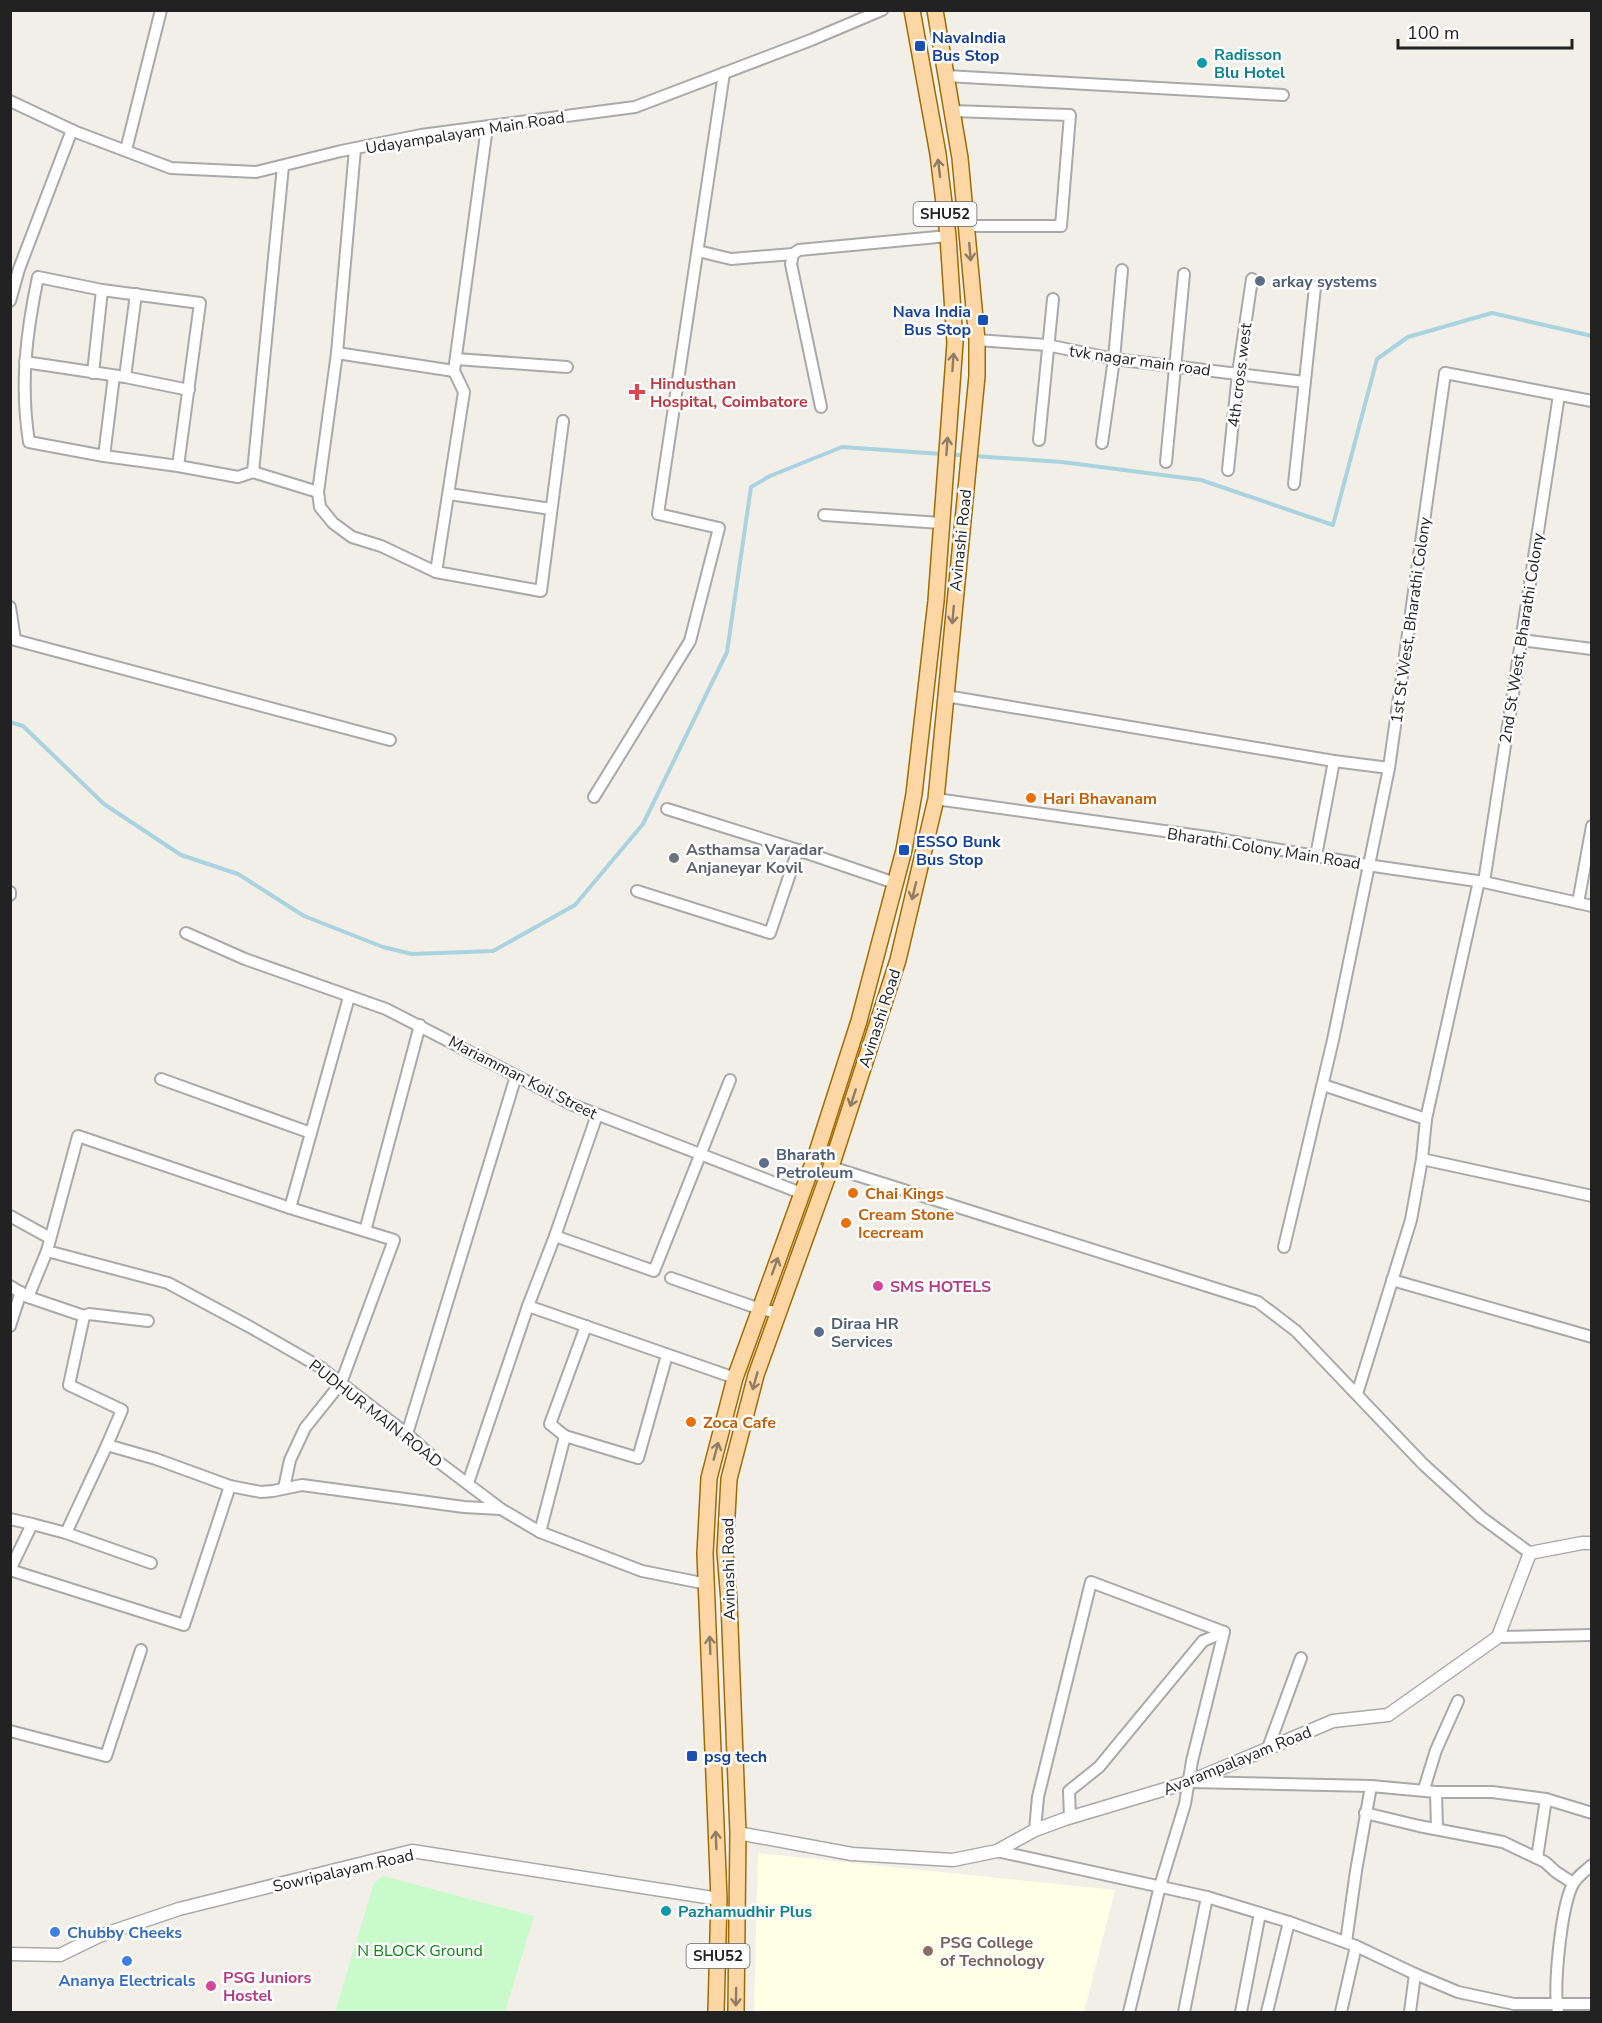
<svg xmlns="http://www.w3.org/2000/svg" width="1602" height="2023" font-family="'Nunito Sans',sans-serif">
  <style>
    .education { fill: #ffffe5 }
    .park { fill: #c8facc }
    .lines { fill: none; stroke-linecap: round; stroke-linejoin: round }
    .stream { stroke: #aad3df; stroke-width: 4 }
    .minor-casing { stroke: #a9a9a9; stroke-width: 14 }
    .tertiary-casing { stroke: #a9a9a9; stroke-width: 15 }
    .primary-casing { stroke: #a06b00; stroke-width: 18 }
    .minor { stroke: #fff; stroke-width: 10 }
    .tertiary { stroke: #fff; stroke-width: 12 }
    .primary { stroke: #fcd6a4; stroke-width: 15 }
    .oneway { stroke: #8f7c63 }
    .transit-dot { fill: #1a4fb4; stroke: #fff; stroke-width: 2 }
    .culture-dot { fill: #0f9aa8; stroke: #fff; stroke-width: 2 }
    .service-dot { fill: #5c6f8a; stroke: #fff; stroke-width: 2 }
    .health-dot { fill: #e0444e; stroke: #fff; stroke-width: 2 }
    .food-dot { fill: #e8710a; stroke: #fff; stroke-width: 2 }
    .worship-dot { fill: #6b7280; stroke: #fff; stroke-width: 2 }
    .hotel-dot { fill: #d1479c; stroke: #fff; stroke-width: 2 }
    .shop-dot { fill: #3f7fe0; stroke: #fff; stroke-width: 2 }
    .education-dot { fill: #8d6e63; stroke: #fff; stroke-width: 2 }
    .labels { text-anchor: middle; stroke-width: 5; stroke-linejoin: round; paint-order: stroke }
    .shield { fill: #fff; stroke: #646464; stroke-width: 1.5 }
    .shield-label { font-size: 15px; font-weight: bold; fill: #222 }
    .transit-label { font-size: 16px; font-weight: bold; fill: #164399; stroke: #fff; text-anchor: start }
    .culture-label { font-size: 16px; font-weight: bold; fill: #0d838f; stroke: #fff; text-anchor: start }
    .street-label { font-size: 16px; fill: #222; stroke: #fff }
    .service-label { font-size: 16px; font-weight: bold; fill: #4e5e75; stroke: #fff; text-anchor: start }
    .health-label { font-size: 16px; font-weight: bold; fill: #be3a42; stroke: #fff; text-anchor: start }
    .food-label { font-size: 16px; font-weight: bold; fill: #c56008; stroke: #fff; text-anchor: start }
    .worship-label { font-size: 16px; font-weight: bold; fill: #5b616d; stroke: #fff; text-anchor: start }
    .hotel-label { font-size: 16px; font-weight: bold; fill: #b23c85; stroke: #fff; text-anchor: start }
    .shop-label { font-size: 16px; font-weight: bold; fill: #366cbe; stroke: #fff; text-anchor: start }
    .education-label { font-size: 16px; font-weight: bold; fill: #785e54; stroke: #fff; text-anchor: start }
    .park-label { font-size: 16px; fill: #0c8416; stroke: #fff }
  </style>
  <rect width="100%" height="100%" fill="#f2efe9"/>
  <polygon class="education" points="758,1853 1115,1890 1084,2012 754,2012"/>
  <polygon class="park" points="383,1876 534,1916 505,2012 335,2012 374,1883"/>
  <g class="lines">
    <g class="stream">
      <polyline points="950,454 966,456"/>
      <polyline points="974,456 1062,462 1201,480 1333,525 1377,359 1408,337 1492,313 1592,336"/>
      <polyline points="10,722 23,726 104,804 181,855 238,874 304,916 383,947 412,954 493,951 575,905 643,824 727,652 751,487 770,476 842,447 942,454"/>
    </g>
    <g class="minor-casing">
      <g id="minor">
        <polyline points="946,76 1283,95"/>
        <polyline points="10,101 76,132 171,168 256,172 341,151 421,135 635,107 811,40 882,10"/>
        <polyline points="952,111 1070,115 1061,226 967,226"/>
        <polyline points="355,149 337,353 454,371"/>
        <polyline points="126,150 161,10"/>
        <polyline points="698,251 731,259 793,254"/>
        <polyline points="10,301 19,269 72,130"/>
        <polyline points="977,340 1047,345 1114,359 1304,382"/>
        <polyline points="337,353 318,492 320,507 333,523 352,537 381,546 436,572 541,591 563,421"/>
        <polyline points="456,359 567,367"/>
        <polyline points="25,362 125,377 189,390"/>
        <polyline points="93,373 102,290"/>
        <polyline points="125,377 136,294"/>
        <polyline points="821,407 791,264 793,254 799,250 948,236"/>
        <polyline points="1039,440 1053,299"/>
        <polyline points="1102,443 1114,359 1122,270"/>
        <polyline points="104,456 114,376"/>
        <polyline points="1166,462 1184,274"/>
        <path d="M178,466L200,303L102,290L38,277C26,334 20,385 29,442L104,456L178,466L238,477L253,472L318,492"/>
        <polyline points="1228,470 1238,373 1252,279"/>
        <polyline points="253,472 283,166"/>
        <polyline points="1294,484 1315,287"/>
        <polyline points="449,494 551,509"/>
        <polyline points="824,515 941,523"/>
        <polyline points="436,572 464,392 454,371 487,127"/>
        <polyline points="10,607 15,640 390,740"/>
        <polyline points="1521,640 1592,649"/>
        <polyline points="946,696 1334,761 1389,768"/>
        <polyline points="594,797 690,641 719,528 658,514 724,73"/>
        <polyline points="936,799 1207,837 1367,865 1484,882 1592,906"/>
        <polyline points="667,809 798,850 895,883"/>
        <polyline points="1316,856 1334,761"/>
        <polyline points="1484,882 1559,395"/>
        <polyline points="637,891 770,933 798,850"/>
        <polyline points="10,892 10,895"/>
        <polyline points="1578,903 1592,826"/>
        <polyline points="186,933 245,959 386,1009 573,1105 801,1193"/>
        <polyline points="161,1079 311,1133"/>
        <polyline points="1323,1085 1426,1119"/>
        <polyline points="1422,1159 1592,1196"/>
        <polyline points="831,1167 1258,1302 1296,1331 1423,1464 1481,1517 1530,1553"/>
        <polyline points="290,1208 349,997"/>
        <polyline points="10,1216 50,1238"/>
        <polyline points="365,1231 420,1025"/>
        <polyline points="555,1236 654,1271 730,1080"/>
        <polyline points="1284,1247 1333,1040 1389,768 1445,373 1592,401"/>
        <polyline points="671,1278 760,1309 779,1313"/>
        <polyline points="1392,1280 1592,1337"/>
        <polyline points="10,1286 28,1297 47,1251"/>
        <polyline points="28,1297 84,1316 89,1314 148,1321"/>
        <polyline points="528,1306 735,1378"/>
        <polyline points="84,1316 69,1385 122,1410 107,1445"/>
        <polyline points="10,1326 21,1292"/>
        <polyline points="1357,1394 1411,1220 1422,1159 1426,1119 1479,881"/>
        <polyline points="407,1434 516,1076"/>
        <polyline points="565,1436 638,1458 667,1355"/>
        <polyline points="468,1483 528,1306 555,1236 597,1115"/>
        <polyline points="284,1488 290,1460 305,1428 341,1383 394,1240 290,1208 78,1136 47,1251 168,1283 250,1327 320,1367 407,1434 436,1460 501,1509 540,1532 642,1571 707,1584"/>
        <polyline points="10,1519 32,1524"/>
        <polyline points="540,1532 565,1436 550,1424 586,1326"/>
        <polyline points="66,1533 151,1563"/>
        <polyline points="10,1570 32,1524 66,1533 107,1445 156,1459 230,1486 261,1492 273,1491 302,1485 464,1507 500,1509"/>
        <polyline points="10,1570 184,1625 230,1486"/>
        <polyline points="1498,1637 1592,1635"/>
        <polyline points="10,1731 106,1756 141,1650"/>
        <polyline points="1268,1748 1301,1658"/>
        <polyline points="1190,1782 1371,1786 1436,1792 1492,1792 1546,1799 1592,1813"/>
        <polyline points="1424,1789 1436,1750 1458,1701"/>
        <polyline points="1436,1792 1437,1829"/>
        <polyline points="1365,1813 1419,1826 1503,1842 1545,1862 1556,1872 1573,1883"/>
        <polyline points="1070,1817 1069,1791 1099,1767 1203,1641 1224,1632"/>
        <polyline points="1035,1830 1038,1797 1091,1582 1224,1632 1192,1761 1185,1804 1160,1886 1129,2012"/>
        <polyline points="997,1851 1207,1897 1289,1922 1356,1946 1415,1974 1458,1992 1514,2004 1592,2004"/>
        <polyline points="1537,1858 1546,1799"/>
        <polyline points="1346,1942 1356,1871 1371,1786"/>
        <polyline points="1184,2012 1207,1897"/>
        <polyline points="1241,2012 1260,1913"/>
        <polyline points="1267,2012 1289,1922"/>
        <polyline points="1341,2012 1356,1946"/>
        <polyline points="1410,2012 1415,1974"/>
        <path d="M1558,2012C1553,1987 1561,1910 1572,1886C1575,1878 1585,1871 1592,1865"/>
      </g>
    </g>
    <g class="tertiary-casing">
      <g id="tertiary">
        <polyline points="738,1833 852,1854 953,1860 997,1851 1035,1830 1065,1819 1189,1782 1333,1721 1388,1715 1498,1637 1530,1553 1582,1543 1592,1543"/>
        <polyline points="10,1954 60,1955 99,1936 179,1909 412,1851 719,1899"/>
      </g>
    </g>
    <g class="primary-casing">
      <g id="primary">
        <polyline points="716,2012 719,1899 705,1554 709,1478 735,1378 817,1152 859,1021 904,850 914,794 936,601 955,343 948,236 938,154 912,10"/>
        <polyline points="736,2012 738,1833 729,1601 725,1552 729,1479 756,1375 831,1167 898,960 936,799 977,376 977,340 960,158 935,10"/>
      </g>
    </g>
    <use href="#minor" class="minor"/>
    <use href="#tertiary" class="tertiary"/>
    <use href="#primary" class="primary"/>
  </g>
  <defs><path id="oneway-shaft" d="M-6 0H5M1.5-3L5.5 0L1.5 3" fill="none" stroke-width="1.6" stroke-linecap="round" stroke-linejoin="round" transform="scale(1.5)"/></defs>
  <g class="oneway">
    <use href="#oneway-shaft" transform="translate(939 168) rotate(-97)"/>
    <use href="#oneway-shaft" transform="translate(970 252) rotate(85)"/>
    <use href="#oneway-shaft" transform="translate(953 362) rotate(-86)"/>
    <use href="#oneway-shaft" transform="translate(947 446) rotate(-86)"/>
    <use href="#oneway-shaft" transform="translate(953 615) rotate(95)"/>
    <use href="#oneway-shaft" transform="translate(914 891) rotate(104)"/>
    <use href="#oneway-shaft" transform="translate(853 1098) rotate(108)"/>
    <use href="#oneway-shaft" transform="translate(775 1266) rotate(-70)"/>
    <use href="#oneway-shaft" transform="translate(755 1381) rotate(106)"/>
    <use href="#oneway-shaft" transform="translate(716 1451) rotate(-75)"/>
    <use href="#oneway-shaft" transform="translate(710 1645) rotate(-92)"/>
    <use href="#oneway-shaft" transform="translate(716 1840) rotate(-92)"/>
    <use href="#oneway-shaft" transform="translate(736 1997) rotate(91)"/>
  </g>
  <g class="transit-dot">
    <rect x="914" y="40" width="12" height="12" rx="3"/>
    <rect x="977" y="314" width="12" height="12" rx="3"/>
    <rect x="898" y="844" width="12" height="12" rx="3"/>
    <rect x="686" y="1750" width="12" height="12" rx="3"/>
  </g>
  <g class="culture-dot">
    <circle cx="1202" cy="63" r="6"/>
    <circle cx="666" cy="1911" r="6"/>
  </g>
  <g class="service-dot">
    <circle cx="1260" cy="281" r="6"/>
    <circle cx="764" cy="1163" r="6"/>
    <circle cx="819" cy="1332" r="6"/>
  </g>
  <path class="health-dot" d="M634 383h6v6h6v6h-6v6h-6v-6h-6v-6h6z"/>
  <g class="food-dot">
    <circle cx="1031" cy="798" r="6"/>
    <circle cx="853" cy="1193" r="6"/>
    <circle cx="846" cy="1223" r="6"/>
    <circle cx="691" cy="1422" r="6"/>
  </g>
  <circle class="worship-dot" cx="674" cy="858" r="6"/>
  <g class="hotel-dot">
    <circle cx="878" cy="1286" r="6"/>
    <circle cx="211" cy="1986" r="6"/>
  </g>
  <g class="shop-dot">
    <circle cx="55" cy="1932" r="6"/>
    <circle cx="127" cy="1961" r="6"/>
  </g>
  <circle class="education-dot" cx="928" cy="1951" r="6"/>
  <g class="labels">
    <g class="shield">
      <rect x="913.5" y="202" width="63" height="24" rx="4.5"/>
      <rect x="686.5" y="1944" width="63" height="24" rx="4.5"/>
    </g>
    <g class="shield-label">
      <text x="945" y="219">SHU52</text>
      <text x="718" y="1961">SHU52</text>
    </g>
    <g class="transit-label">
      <text x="932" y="43">NavaIndia<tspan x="932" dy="18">Bus Stop</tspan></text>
      <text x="971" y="317" text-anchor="end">Nava India<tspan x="971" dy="18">Bus Stop</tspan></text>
      <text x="916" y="847">ESSO Bunk<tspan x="916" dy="18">Bus Stop</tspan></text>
      <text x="704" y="1762">psg tech</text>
    </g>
    <g class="culture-label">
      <text x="1214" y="60">Radisson<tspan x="1214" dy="18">Blu Hotel</tspan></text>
      <text x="678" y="1917">Pazhamudhir Plus</text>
    </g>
    <g class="street-label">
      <text transform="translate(465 132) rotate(-9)" y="6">Udayampalayam Main Road</text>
      <text transform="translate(1140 360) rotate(8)" y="6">tvk nagar main road</text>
      <text transform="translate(1239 375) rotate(-83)" y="6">4th cross west</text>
      <text transform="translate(960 540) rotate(-84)" y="6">Avinashi Road</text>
      <text transform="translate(1410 620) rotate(-82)" y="6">1st St West, Bharathi Colony</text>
      <text transform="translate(1521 638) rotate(-81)" y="6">2nd St West, Bharathi Colony</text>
      <text transform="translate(1264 848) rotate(9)" y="6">Bharathi Colony Main Road</text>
      <text transform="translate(879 1018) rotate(-72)" y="6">Avinashi Road</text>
      <text transform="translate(523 1077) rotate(27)" y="6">Mariamman Koil Street</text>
      <text transform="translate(376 1413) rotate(38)" y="6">PUDHUR MAIN ROAD</text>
      <text transform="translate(728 1569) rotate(-91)" y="6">Avinashi Road</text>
      <text transform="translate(1237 1760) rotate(-22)" y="6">Avarampalayam Road</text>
      <text transform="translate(343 1870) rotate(-13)" y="6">Sowripalayam Road</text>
    </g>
    <g class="service-label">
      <text x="1272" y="287">arkay systems</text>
      <text x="776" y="1160">Bharath<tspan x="776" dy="18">Petroleum</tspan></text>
      <text x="831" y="1329">Diraa HR<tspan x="831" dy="18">Services</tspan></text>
    </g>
    <g class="health-label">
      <text x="650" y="389">Hindusthan<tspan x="650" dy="18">Hospital, Coimbatore</tspan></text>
    </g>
    <g class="food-label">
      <text x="1043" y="804">Hari Bhavanam</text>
      <text x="865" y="1199">Chai Kings</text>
      <text x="858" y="1220">Cream Stone<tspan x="858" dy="18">Icecream</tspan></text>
      <text x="703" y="1428">Zoca Cafe</text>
    </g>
    <g class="worship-label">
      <text x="686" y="855">Asthamsa Varadar<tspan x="686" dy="18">Anjaneyar Kovil</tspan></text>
    </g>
    <g class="hotel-label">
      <text x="890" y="1292">SMS HOTELS</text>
      <text x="223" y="1983">PSG Juniors<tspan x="223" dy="18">Hostel</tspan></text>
    </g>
    <g class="shop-label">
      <text x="67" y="1938">Chubby Cheeks</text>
      <text x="127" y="1986" text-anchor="middle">Ananya Electricals</text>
    </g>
    <g class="education-label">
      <text x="940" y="1948">PSG College<tspan x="940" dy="18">of Technology</tspan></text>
    </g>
    <g class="park-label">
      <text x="420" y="1956">N BLOCK Ground</text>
    </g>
  </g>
  <rect width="1602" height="2023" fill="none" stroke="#222222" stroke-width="24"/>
  <path d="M1398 39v9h174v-9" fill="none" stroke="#222222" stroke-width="3"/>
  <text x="1407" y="39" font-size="18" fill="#222222" stroke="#ffffff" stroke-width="4.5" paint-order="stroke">100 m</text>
</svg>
